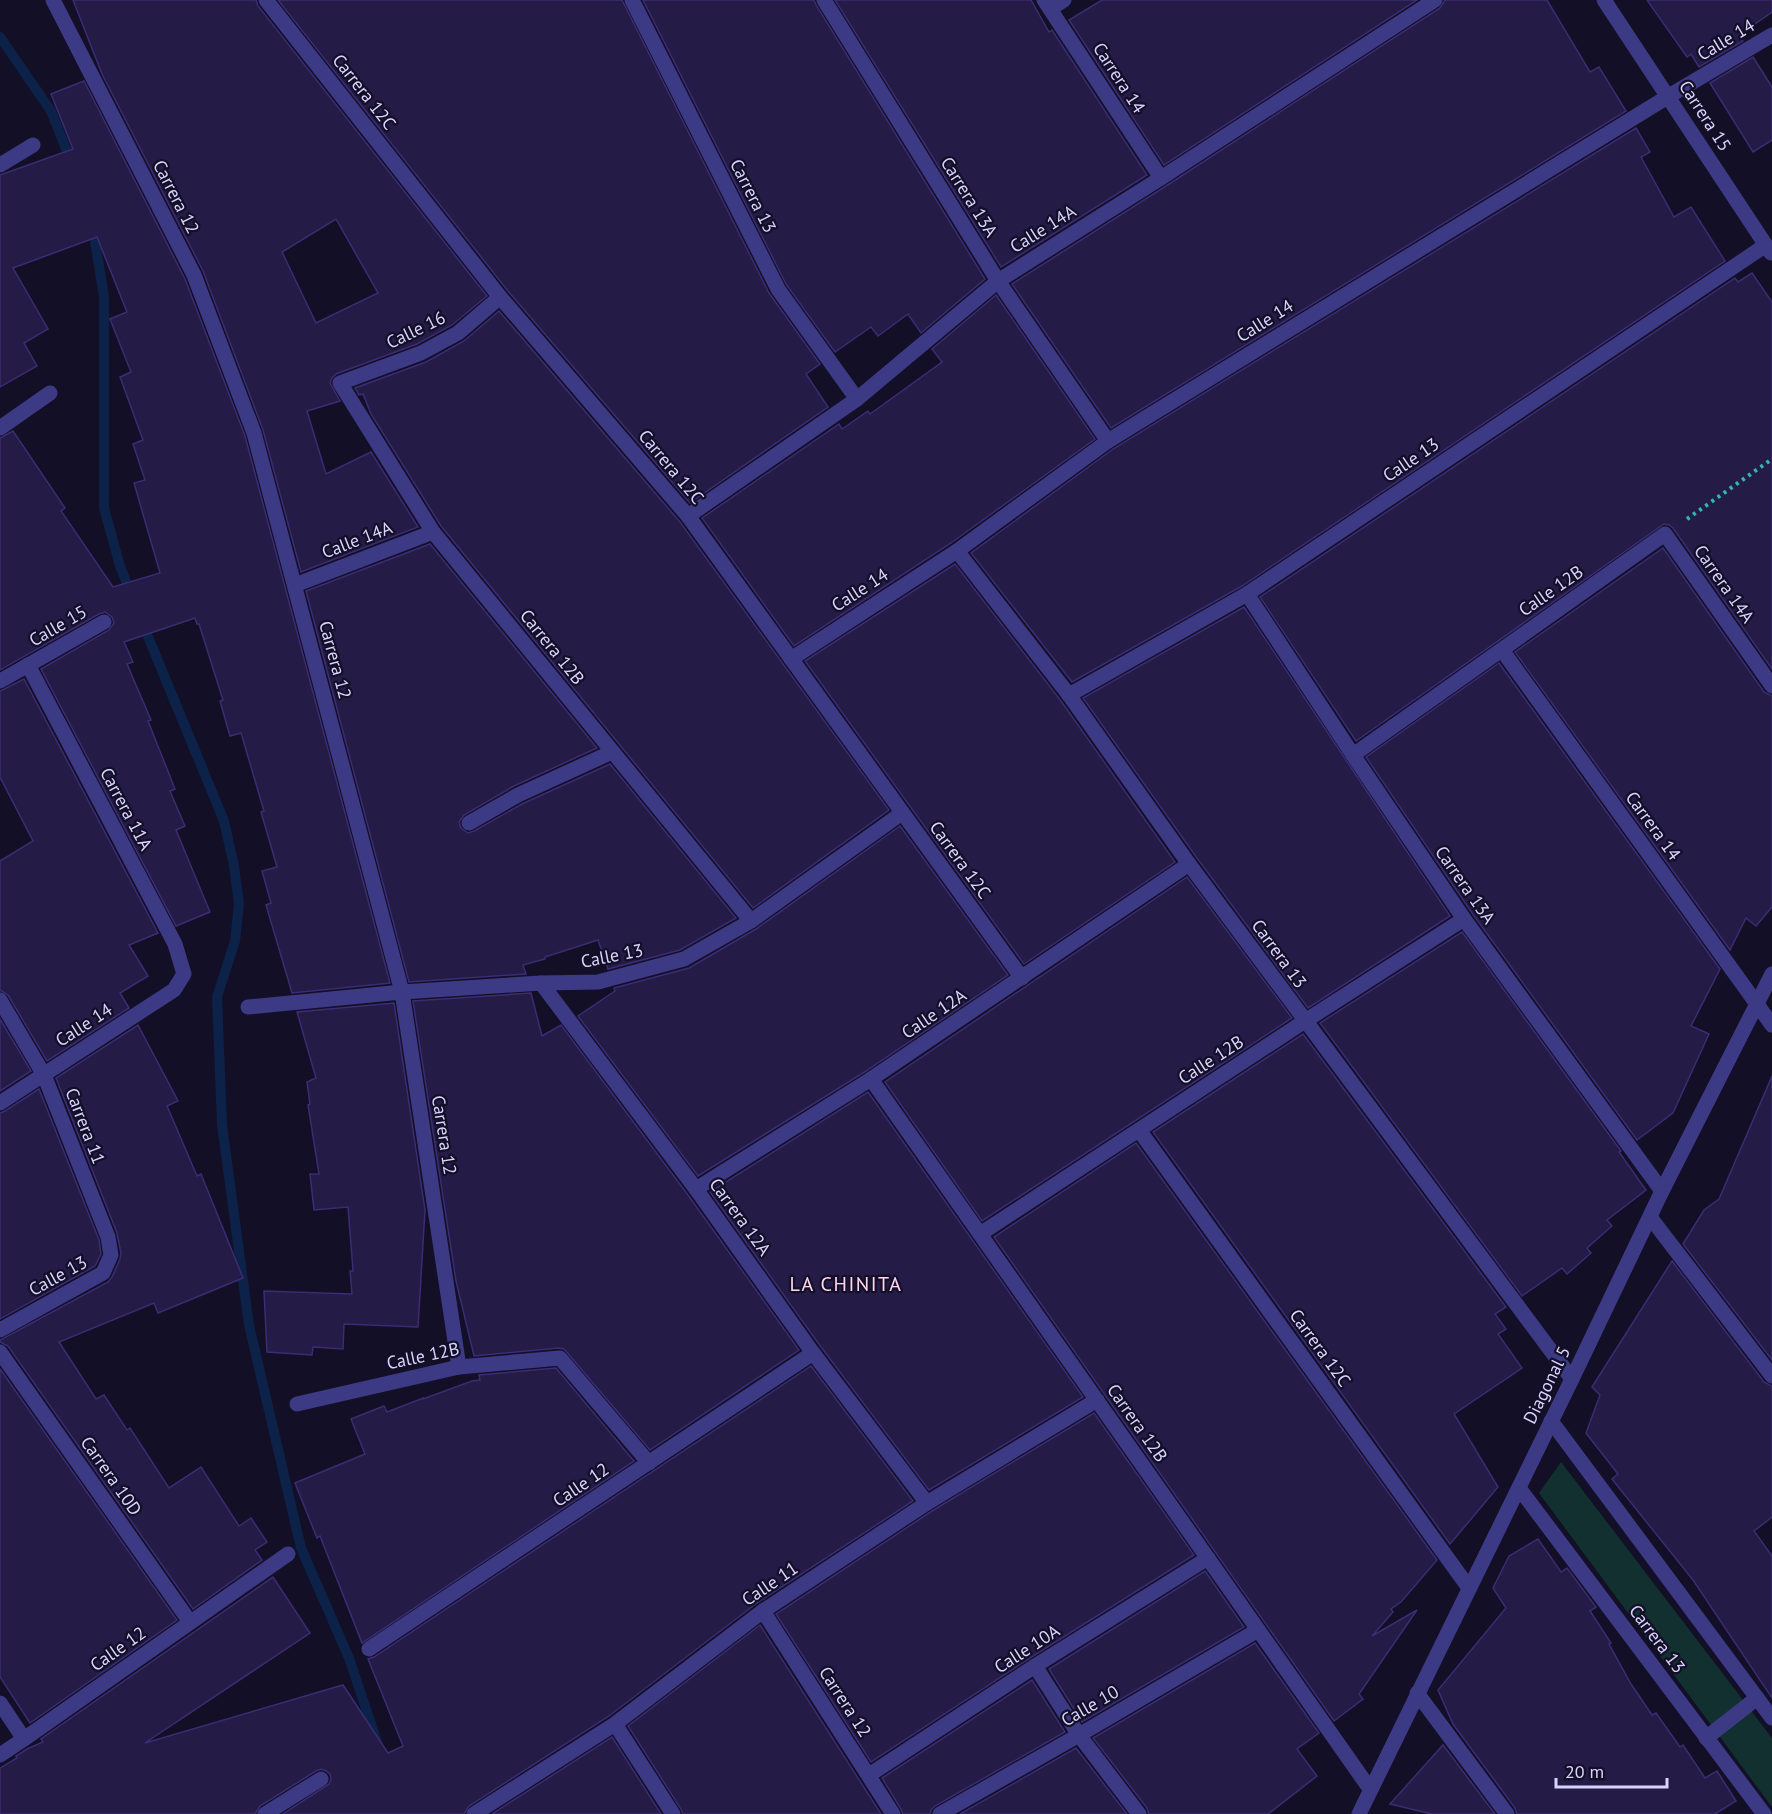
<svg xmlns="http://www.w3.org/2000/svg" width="1772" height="1814" font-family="'PT Sans',sans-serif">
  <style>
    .green { fill: #12302f }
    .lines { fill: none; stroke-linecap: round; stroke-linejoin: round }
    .stream { stroke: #0c2248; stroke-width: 10 }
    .building { fill: #241b47; stroke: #3b2d73; stroke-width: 1.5; fill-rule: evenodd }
    .path { stroke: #2fb8b0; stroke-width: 4; stroke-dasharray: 3 4.5; stroke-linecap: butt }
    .minor { stroke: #3d3a85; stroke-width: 15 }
    .labels { text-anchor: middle; stroke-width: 4.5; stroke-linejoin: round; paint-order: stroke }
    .street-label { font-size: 18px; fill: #d9d4ff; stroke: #130f26 }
    .neighbourhood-label { font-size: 20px; letter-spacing: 1.5px; fill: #ffd6f0; stroke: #130f26 }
  </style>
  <rect width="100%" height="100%" fill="#130f26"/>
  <polygon class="green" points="1561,1462 1772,1738 1772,1807 1539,1493"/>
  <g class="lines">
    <g class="stream">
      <polyline points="0,37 51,111 72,164"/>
      <polyline points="92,224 104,296 104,508 120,566 132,596"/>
      <polyline points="142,622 224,821 234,866 239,904 235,941 217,997 222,1125 249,1325 301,1548 349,1658 378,1745"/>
    </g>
  </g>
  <g class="building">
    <path d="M73,0H256L258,6L487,296L452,325L417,344L336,374L332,378L330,383L340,401L307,411L326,474L371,452L418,527L301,572L263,430L203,271L102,74ZM336,219L378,293L316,323L282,252Z"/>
    <polygon points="278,0 622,0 769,293 820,364 806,374 828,407 690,503 508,291"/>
    <polygon points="643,0 814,0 816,5 985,279 921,333 908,314 878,336 871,327 835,352 786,284"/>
    <polygon points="835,0 1031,0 1049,32 1052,30 1147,175 1001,267"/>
    <polygon points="1102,0 1417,0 1164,165 1069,20"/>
    <polygon points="1445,0 1547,0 1590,72 1599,67 1626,111 1111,428 1012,284 1166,186 1440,8"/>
    <polygon points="1647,0 1772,0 1772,12 1739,35 1743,41 1699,67 1691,54 1687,57"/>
    <polygon points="1753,57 1772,87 1772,140 1753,152 1710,83"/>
    <polygon points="84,81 185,279 245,436 390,983 292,993 266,905 271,903 262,871 277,867 261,812 264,811 241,733 230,736 220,701 223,700 199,624 197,624 195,618 124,642 133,662 127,664 151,720 148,721 175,789 170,791 185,826 176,830 210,912 176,926 41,669 109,630 114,623 112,617 105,612 99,614 0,670 0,438 13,431 65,508 61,511 113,587 160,573 134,483 145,480 133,444 143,440 120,377 131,372 110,319 127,312 97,237 13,268 48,329 24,343 37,366 0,387 0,175 73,149 51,94"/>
    <polygon points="1636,128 1650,152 1641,157 1674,217 1691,207 1725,261 1242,586 1072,682 971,553 1113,449"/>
    <polygon points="1752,273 1772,302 1772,669 1673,528 1669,525 1664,524 1356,741 1260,597 1735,278 1738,282"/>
    <polygon points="996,295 1095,439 951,543 794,646 702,518 839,424 842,429 868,411 870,414 942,362 932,349"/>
    <polygon points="499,311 680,522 889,810 753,908 441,526 371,414 363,394 359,395 355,388 426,362 464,341"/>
    <polygon points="430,544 597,748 514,786 464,815 459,822 461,828 468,833 474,831 522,804 610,764 736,918 680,950 608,969 598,940 545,957 545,959 523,965 526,974 409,982 306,591"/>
    <polygon points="1663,548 1764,692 1772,696 1772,907 1756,926 1746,918 1730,950 1515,652"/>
    <polygon points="955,564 1061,701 1175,862 1024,964 805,661"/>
    <polygon points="1244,607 1450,916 1308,1008 1197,858 1083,698"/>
    <polygon points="1499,663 1720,969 1691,1026 1709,1034 1673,1113 1637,1140 1472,913 1366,757"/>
    <polygon points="24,679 158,933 129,945 148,976 120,993 129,1008 47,1061 8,995 0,990 0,861 33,841 0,777 0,691"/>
    <polygon points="900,826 1008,975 866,1071 698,1176 578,1016 615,991 614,988 689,968 756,929"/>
    <polygon points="1187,877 1292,1018 982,1221 885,1082"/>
    <polygon points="1462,932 1621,1151 1619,1152 1646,1190 1607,1220 1612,1226 1587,1248 1591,1253 1567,1274 1562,1268 1522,1296 1320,1023"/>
    <polygon points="531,993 542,1036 561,1025 688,1195 799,1350 650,1450 564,1349 559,1348 474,1356 456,1281 413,1001"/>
    <polygon points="394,1003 425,1210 418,1327 344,1324 343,1349 313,1347 312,1355 267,1352 264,1291 352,1294 350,1271 353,1271 348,1207 314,1210 310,1174 319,1174 308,1105 310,1104 307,1082 316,1078 297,1012"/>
    <polygon points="0,1019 31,1071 0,1091"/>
    <polygon points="138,1025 178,1101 167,1106 197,1176 201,1174 243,1278 158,1313 154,1303 59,1342 96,1399 104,1395 127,1430 130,1428 169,1488 201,1467 239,1526 251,1518 267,1542 255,1550 262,1560 193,1609 8,1346 0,1342 0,1340 108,1282 112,1277 120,1259 121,1253 117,1233 56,1078"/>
    <polygon points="1303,1034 1506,1307 1495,1314 1506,1329 1498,1334 1522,1368 1454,1414 1498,1487 1450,1544 1153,1132"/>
    <polygon points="1772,1076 1772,1360 1683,1244 1704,1210 1719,1199"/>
    <polygon points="39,1089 99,1240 101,1254 95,1266 0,1319 0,1113 5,1111"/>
    <polygon points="868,1092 1083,1397 929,1490 821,1347 710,1192"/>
    <polygon points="1136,1143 1437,1560 1401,1602 1391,1609 1393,1612 1372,1636 1417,1610 1359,1694 1363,1699 1334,1721 994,1237"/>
    <polygon points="1672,1261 1764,1382 1772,1386 1772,1517 1754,1531 1772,1556 1772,1698 1693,1580 1612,1479 1618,1474 1586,1433 1600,1395 1592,1387"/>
    <polygon points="811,1366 913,1501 757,1603 609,1716 469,1806 464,1814 283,1814 329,1784 331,1779 330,1774 326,1771 321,1769 316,1771 260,1806 255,1814 0,1814 0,1768 17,1758 16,1756 27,1749 43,1742 41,1739 273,1577 310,1633 145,1743 343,1685 388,1753 403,1746 368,1659 374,1657"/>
    <polygon points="556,1368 634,1461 362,1643 320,1536 317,1538 295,1483 365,1454 351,1419 384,1406 387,1412 423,1398 423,1399 472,1381 480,1380 479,1375"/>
    <polygon points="0,1369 177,1620 30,1723 0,1677"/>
    <polygon points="1094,1413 1194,1555 1030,1658 871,1762 776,1614 932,1511"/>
    <polygon points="1538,1539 1561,1572 1567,1568 1596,1607 1590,1611 1611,1643 1609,1644 1631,1684 1652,1715 1656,1713 1680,1747 1683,1745 1705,1778 1717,1771 1736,1801 1715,1814 1517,1814 1515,1808 1453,1724 1438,1690 1506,1608 1493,1588 1509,1556"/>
    <polygon points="1205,1571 1244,1627 1082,1722 1049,1669"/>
    <polygon points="760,1625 881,1814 683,1814 681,1809 628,1726"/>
    <polygon points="1255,1643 1319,1733 1297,1749 1317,1776 1268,1814 1149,1814 1147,1808 1093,1738"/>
    <polygon points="1032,1680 1065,1732 935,1806 931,1810 930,1814 903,1814 901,1809 882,1778"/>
    <polygon points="612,1737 661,1814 492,1814"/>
    <polygon points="1443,1745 1495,1814 1432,1814 1390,1804"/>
    <polygon points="1076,1748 1127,1814 960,1814"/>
  </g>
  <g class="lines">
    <polyline class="path" points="1687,519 1772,459"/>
    <g class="minor">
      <polyline points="53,0 194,275 254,433 402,992 459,1367"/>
      <polyline points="266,0 500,297 688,516 1022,978"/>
      <polyline points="632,0 778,289 857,399"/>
      <polyline points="824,0 998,281 1108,441"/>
      <polyline points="1044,0 1161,178"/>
      <polyline points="1604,0 1771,253"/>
      <polyline points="1050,9 1064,0"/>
      <polyline points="0,165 33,145"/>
      <polyline points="500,297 458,333 421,353 340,383 433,532 751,921"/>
      <polyline points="0,428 50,393"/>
      <polyline points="688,516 857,399 998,281 1161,178 1435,0"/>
      <polyline points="957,551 1069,695 1189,864 1572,1379"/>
      <polyline points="295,585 433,532"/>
      <polyline points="1247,594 1353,755 1464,919 1662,1191"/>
      <polyline points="1502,650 1772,1025"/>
      <polyline points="791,659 957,551 1108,441 1669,96 1772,35"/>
      <polyline points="0,681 104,622"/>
      <polyline points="1069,695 1247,594 1766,245"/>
      <polyline points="1353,755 1665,534 1772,686"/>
      <polyline points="469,823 518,795 612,752"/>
      <polyline points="541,983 696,1189 813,1353 927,1503"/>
      <polyline points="0,1000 44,1075 108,1237 111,1255 103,1273 0,1330"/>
      <polyline points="248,1007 402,992 541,983 598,982 684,959 751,921 902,813"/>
      <polyline points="871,1079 1370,1789"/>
      <polyline points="0,1103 174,990 184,974 175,944 28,665"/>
      <polyline points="1139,1130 1469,1588"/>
      <polyline points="696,1189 871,1079 1189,864"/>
      <polyline points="1650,1217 1772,1376"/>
      <polyline points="980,1234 1305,1021 1464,919"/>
      <polyline points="0,1352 190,1622"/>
      <polyline points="297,1404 459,1367 560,1358 649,1463"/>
      <polyline points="1551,1421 1772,1718"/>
      <polyline points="1519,1488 1764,1814"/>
      <polyline points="763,1611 893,1814"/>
      <polyline points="369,1649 813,1353"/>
      <polyline points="1035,1666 1079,1735 1139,1814"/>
      <polyline points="1417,1693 1507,1814"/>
      <polyline points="0,1703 24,1739"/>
      <polyline points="615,1724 673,1814"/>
      <polyline points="1706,1738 1757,1698"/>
      <polyline points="0,1755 24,1739 288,1554"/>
      <polyline points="869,1775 1035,1666 1208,1558"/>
      <polyline points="265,1814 321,1779"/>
      <polyline points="474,1814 615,1724 763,1611 927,1503 1097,1400"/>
      <polyline points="940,1814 1079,1735 1258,1630"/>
      <polyline points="1359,1814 1572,1379 1662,1191 1772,974"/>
    </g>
  </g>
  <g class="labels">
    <g class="street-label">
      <text transform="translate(1726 40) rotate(-31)" y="6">Calle 14</text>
      <text transform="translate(1119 78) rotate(57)" y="6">Carrera 14</text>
      <text transform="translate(364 92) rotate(52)" y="6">Carrera 12C</text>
      <text transform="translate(1705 116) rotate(57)" y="6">Carrera 15</text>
      <text transform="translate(753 196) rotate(63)" y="6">Carrera 13</text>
      <text transform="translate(176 197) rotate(63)" y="6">Carrera 12</text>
      <text transform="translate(969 197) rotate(58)" y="6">Carrera 13A</text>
      <text transform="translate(1043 229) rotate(-32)" y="6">Calle 14A</text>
      <text transform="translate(1265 321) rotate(-32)" y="6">Calle 14</text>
      <text transform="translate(416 330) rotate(-26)" y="6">Calle 16</text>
      <text transform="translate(1411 460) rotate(-34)" y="6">Calle 13</text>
      <text transform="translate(671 467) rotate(50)" y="6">Carrera 12C</text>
      <text transform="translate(357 540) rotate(-21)" y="6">Calle 14A</text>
      <text transform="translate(1724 584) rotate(55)" y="6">Carrera 14A</text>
      <text transform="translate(860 590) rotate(-33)" y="6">Calle 14</text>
      <text transform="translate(1551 591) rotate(-35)" y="6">Calle 12B</text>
      <text transform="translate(58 626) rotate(-30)" y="6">Calle 15</text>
      <text transform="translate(552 647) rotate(51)" y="6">Carrera 12B</text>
      <text transform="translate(335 660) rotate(75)" y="6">Carrera 12</text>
      <text transform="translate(126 809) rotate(62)" y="6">Carrera 11A</text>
      <text transform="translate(1653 826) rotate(54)" y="6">Carrera 14</text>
      <text transform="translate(960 860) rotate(54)" y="6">Carrera 12C</text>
      <text transform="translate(1465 885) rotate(55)" y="6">Carrera 13A</text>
      <text transform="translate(1279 954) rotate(54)" y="6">Carrera 13</text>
      <text transform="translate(612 956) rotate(-11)" y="6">Calle 13</text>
      <text transform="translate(934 1014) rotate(-34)" y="6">Calle 12A</text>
      <text transform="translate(84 1025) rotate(-33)" y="6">Calle 14</text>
      <text transform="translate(1211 1060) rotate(-33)" y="6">Calle 12B</text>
      <text transform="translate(85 1126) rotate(69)" y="6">Carrera 11</text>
      <text transform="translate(444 1135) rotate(81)" y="6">Carrera 12</text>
      <text transform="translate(740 1217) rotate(54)" y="6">Carrera 12A</text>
      <text transform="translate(58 1276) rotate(-29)" y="6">Calle 13</text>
      <text transform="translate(1320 1348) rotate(54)" y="6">Carrera 12C</text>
      <text transform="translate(423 1356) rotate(-12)" y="6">Calle 12B</text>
      <text transform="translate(1547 1385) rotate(-64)" y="6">Diagonal 5</text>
      <text transform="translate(1137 1423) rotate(55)" y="6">Carrera 12B</text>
      <text transform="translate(111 1476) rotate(55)" y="6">Carrera 10D</text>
      <text transform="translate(581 1485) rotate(-34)" y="6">Calle 12</text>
      <text transform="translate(770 1584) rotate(-34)" y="6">Calle 11</text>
      <text transform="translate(1657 1639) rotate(53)" y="6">Carrera 13</text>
      <text transform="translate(118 1649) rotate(-35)" y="6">Calle 12</text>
      <text transform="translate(1027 1649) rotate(-33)" y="6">Calle 10A</text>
      <text transform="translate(845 1702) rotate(57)" y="6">Carrera 12</text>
      <text transform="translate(1090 1706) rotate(-30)" y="6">Calle 10</text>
    </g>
    <g class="neighbourhood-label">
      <text x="846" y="1291">LA CHINITA</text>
    </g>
  </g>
  <path d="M1556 1778v9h111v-9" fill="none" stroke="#d9d4ff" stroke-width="3"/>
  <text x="1565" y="1778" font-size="18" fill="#d9d4ff" stroke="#130f26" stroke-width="4.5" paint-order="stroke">20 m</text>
</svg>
